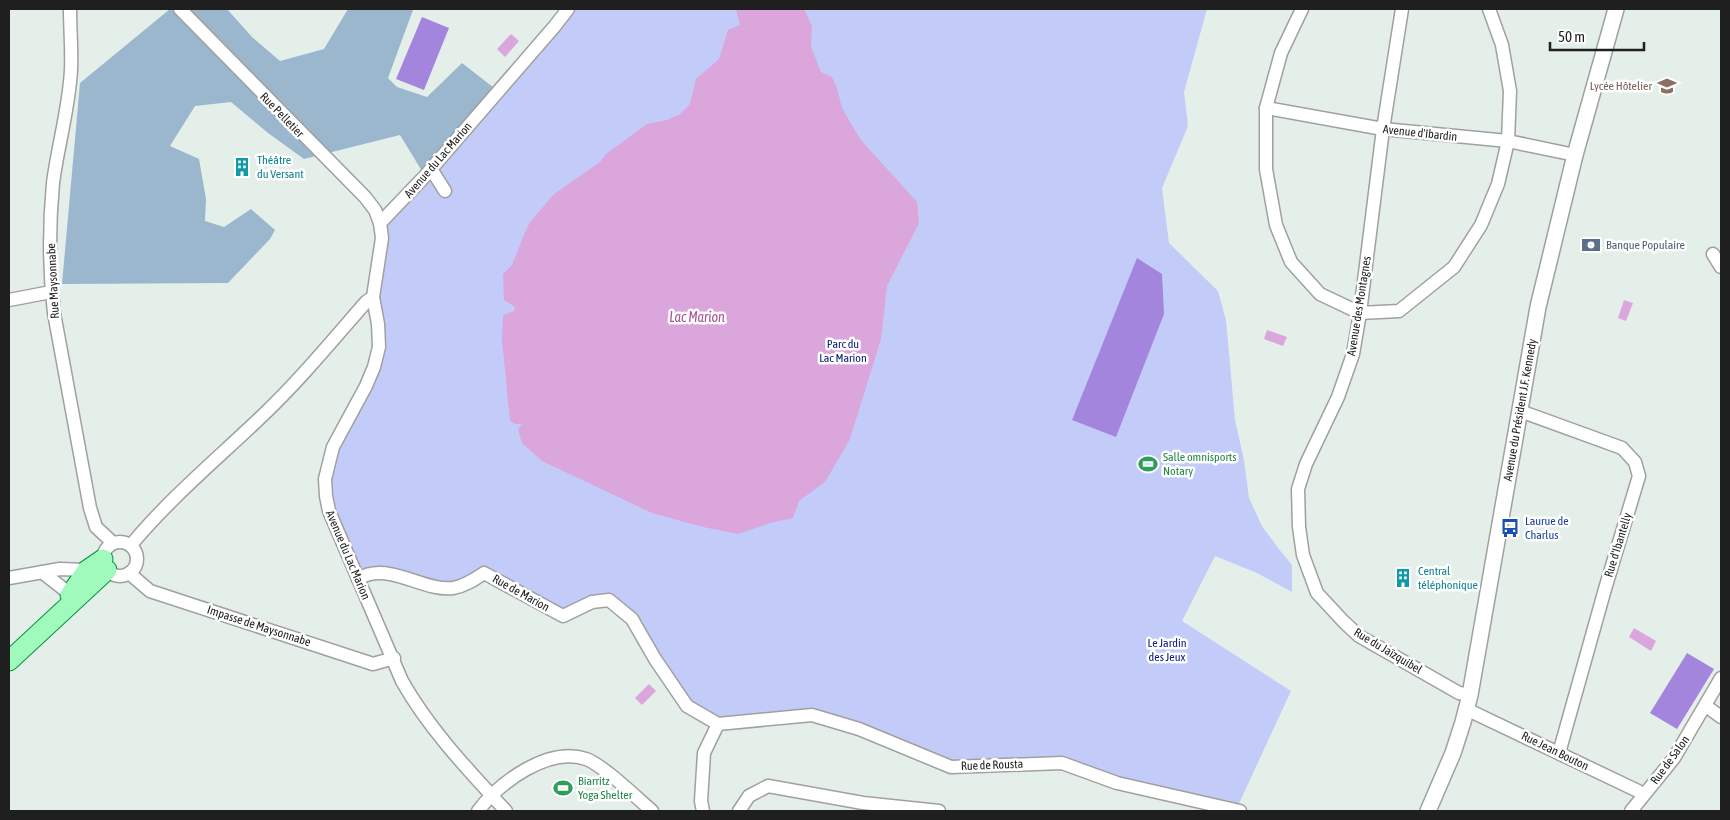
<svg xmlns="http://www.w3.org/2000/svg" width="1730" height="820" font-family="'Asap Condensed',sans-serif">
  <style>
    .forest { fill: #9ab7ce }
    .park { fill: #c3ccf8 }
    .pitch { fill: #a485dd }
    .water { fill: #daa6dc }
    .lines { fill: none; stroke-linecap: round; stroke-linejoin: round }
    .minor-casing { stroke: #a0a0a0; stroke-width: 15 }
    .tertiary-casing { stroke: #a0a0a0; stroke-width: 18 }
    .primary-casing { stroke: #039640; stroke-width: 21 }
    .minor { stroke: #fff; stroke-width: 12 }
    .tertiary { stroke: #fff; stroke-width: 15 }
    .primary { stroke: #9ffabc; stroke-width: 19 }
    .labels { text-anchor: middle; stroke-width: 5; stroke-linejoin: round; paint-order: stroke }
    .education-label { font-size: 12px; fill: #785e54; stroke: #fff; text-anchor: end }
    .street-label { font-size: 12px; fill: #1f1f1f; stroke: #fff }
    .culture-label { font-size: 12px; fill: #0d838f; stroke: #fff; text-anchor: start }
    .service-label { font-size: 12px; fill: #4e5e75; stroke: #fff; text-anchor: start }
    .park-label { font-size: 12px; fill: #0e217b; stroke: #fff }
    .leisure-label { font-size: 12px; fill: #27864d; stroke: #fff; text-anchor: start }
    .transit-label { font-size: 12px; fill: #164399; stroke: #fff; text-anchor: start }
    .water-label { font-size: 14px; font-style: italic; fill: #ac4d95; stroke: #fff }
  </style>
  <rect width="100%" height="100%" fill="#e5efe9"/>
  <polygon class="forest" points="170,9 227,9 252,37 280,61 324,49 348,9 425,9 413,10 388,78 397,87 427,97 462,63 498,91 425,176 400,135 304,159 268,133 231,102 195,106 170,146 199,159 206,199 205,221 224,227 251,209 275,230 270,239 228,283 62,284 80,83"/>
  <polygon class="park" points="568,9 1207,9 1184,92 1188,126 1162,188 1169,243 1218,291 1226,320 1235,420 1244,460 1249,498 1262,526 1278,548 1292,565 1292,592 1257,573 1215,556 1182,621 1291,691 1236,810 1062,763 951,767 812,715 718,724 687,706 632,619 609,600 563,616 485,573 451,588 380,572 358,579 326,496 342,432 366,386 378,324 380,223"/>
  <g class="pitch">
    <polygon points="422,17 449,28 424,90 396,79"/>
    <polygon points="1137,258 1162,274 1164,314 1116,437 1072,420"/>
    <polygon points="1687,653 1714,669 1677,729 1650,713"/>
  </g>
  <g class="water">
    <polygon points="736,9 804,9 812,26 811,47 821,72 832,77 837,88 842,108 860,139 917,202 919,223 887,286 881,339 850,439 825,482 799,501 793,518 770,523 738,534 703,527 652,513 542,461 522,443 518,429 522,424 515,424 510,421 502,340 503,315 514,311 515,307 504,300 503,274 512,265 523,237 530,222 554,194 600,162 606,154 647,124 667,120 680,114 690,104 696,79 719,59 728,30 740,25"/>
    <polygon points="511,34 519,41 505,57 497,49"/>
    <polygon points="1624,300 1633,303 1626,321 1618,318"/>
    <polygon points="1267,330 1287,337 1283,346 1264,339"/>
    <polygon points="1634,628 1656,641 1651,651 1629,637"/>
    <polygon points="649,684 656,691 642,705 635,698"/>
  </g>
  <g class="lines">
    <g class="minor-casing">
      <g id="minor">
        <path d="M70,9C70,29 72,50 71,70C69,108 58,145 53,183C49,226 49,271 54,313L90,508L96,527L113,543"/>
        <polyline points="180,9 365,197 375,210 380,223"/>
        <polyline points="1302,9 1281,53 1266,108 1266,169 1276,225 1291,262 1320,294 1360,313 1399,311 1454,267 1481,225 1498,184 1508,141 1510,91 1502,45 1489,9"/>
        <polyline points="1402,9 1383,129 1360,313 1353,354 1338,397 1306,464 1298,489 1299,527 1303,555 1317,593 1344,622 1359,636 1459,693 1470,695"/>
        <polyline points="1266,108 1383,129 1508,141 1575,155"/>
        <polyline points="431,169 445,191"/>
        <polyline points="1713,254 1721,267"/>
        <polyline points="9,300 51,292"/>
        <polyline points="1520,411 1622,448 1635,462 1639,476 1605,589 1559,753"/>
        <circle cx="120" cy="559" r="17"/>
        <path d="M131,545C170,498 217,459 261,417C299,381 332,341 366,302L373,297"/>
        <polyline points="42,572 70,594 78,593"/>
        <polyline points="129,573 150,591 373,664 394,658"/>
        <polyline points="9,578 60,569 87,570"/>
        <path d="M358,579C387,560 423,592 453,588C465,586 475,579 484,573L563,616L592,602L609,600L632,619L655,659L687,706L718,724"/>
        <polyline points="1706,706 1721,717"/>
        <polyline points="1466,709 1638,791 1643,795"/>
        <polyline points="718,724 812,715 859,729 951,767 1062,763 1117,783 1240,811"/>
        <path d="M478,811C499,783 548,746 586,759C603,765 637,798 652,811"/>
        <path d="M506,811C469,771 429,729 402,681L329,511L326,496L325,479L333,447L366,386L374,367L379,347L378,324L373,297L382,238L380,223L425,176L554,27L568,9"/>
        <polyline points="703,811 701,801 704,753 718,724"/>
        <polyline points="739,811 749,796 768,786 863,803 939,811"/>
        <polyline points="1631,811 1674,758 1721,678"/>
      </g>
    </g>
    <g class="tertiary-casing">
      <polyline id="tertiary" points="1428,811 1453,753 1463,722 1470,695 1538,307 1575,155 1616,9"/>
    </g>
    <g class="primary-casing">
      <g id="primary">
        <polyline points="70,595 87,570 103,559"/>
        <polyline points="9,661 107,570"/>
      </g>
    </g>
    <use href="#minor" class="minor"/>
    <use href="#tertiary" class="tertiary"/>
    <use href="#primary" class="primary"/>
  </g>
  <defs>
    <g id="school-bare" transform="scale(1.5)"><path d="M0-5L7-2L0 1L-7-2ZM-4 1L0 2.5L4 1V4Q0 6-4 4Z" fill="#8d6e63" stroke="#fff" stroke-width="2.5" paint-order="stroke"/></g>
    <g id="building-bare" transform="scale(1.5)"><path d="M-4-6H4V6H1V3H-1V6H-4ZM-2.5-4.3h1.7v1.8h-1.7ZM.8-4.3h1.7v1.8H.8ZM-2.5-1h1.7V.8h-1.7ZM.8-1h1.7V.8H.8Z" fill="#0f9aa8" stroke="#fff" stroke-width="2.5" paint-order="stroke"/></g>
    <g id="bank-bare" transform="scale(1.5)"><path d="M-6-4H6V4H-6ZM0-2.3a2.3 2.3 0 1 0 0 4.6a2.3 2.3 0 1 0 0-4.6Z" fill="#5c6f8a" stroke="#fff" stroke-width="2.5" paint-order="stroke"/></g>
    <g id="stadium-bare" transform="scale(1.5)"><path d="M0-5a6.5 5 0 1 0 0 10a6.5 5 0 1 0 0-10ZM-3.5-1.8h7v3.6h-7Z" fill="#2e9e5b" stroke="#fff" stroke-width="2.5" paint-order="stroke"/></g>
    <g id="bus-bare" transform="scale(1.5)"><path d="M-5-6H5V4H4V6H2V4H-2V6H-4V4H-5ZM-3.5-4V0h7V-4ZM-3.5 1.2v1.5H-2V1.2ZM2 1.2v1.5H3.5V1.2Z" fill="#1a4fb4" stroke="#fff" stroke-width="2.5" paint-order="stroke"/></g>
  </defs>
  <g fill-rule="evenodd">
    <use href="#school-bare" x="1667" y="86"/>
    <use href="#building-bare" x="242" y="167"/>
    <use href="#bank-bare" x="1591" y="245"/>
    <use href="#stadium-bare" x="1148" y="464"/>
    <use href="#bus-bare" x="1510" y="528"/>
    <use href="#building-bare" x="1403" y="578"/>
    <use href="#stadium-bare" x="563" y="788"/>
  </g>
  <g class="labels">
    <g class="education-label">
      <text x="1652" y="90">Lycée Hôtelier</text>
    </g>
    <g class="street-label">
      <text transform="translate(282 115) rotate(46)" y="4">Rue Pelletier</text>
      <text transform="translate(1420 133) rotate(6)" y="4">Avenue d'Ibardin</text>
      <text transform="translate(438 160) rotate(-49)" y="4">Avenue du Lac Marion</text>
      <text transform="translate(53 281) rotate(-93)" y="4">Rue Maysonnabe</text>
      <text transform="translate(1359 306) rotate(-81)" y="4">Avenue des Montagnes</text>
      <text transform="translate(1520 410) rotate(-80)" y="4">Avenue du Président J.F. Kennedy</text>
      <text transform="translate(1618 545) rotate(-73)" y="4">Rue d'Ibantelly</text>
      <text transform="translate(348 555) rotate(67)" y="4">Avenue du Lac Marion</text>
      <text transform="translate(521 593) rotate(29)" y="4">Rue de Marion</text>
      <text transform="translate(259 626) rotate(18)" y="4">Impasse de Maysonnabe</text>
      <text transform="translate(1388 651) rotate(31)" y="4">Rue du Jaïzquibel</text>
      <text transform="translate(1555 751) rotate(26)" y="4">Rue Jean Bouton</text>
      <text transform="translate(1670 760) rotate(-54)" y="4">Rue de Salon</text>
      <text transform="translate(992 765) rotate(-2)" y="4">Rue de Rousta</text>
    </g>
    <g class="culture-label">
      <text x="257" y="164">Théâtre<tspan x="257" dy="14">du Versant</tspan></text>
      <text x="1418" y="575">Central<tspan x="1418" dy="14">téléphonique</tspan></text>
    </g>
    <g class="service-label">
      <text x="1606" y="249">Banque Populaire</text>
    </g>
    <g class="park-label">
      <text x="843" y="348">Parc du<tspan x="843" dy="14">Lac Marion</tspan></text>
      <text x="1167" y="647">Le Jardin<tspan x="1167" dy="14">des Jeux</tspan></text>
    </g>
    <g class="leisure-label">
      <text x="1163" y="461">Salle omnisports<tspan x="1163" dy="14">Notary</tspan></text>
      <text x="578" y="785">Biarritz<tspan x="578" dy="14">Yoga Shelter</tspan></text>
    </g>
    <g class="transit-label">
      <text x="1525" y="525">Laurue de<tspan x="1525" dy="14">Charlus</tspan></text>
    </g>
    <g class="water-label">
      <text x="697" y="322">Lac Marion</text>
    </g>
  </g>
  <rect width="1730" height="820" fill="none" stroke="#1f1f1f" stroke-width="20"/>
  <path d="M1550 42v8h94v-8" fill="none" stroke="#1f1f1f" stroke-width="2.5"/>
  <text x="1558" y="42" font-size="15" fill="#1f1f1f" stroke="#ffffff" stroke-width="4" paint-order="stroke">50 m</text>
</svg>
